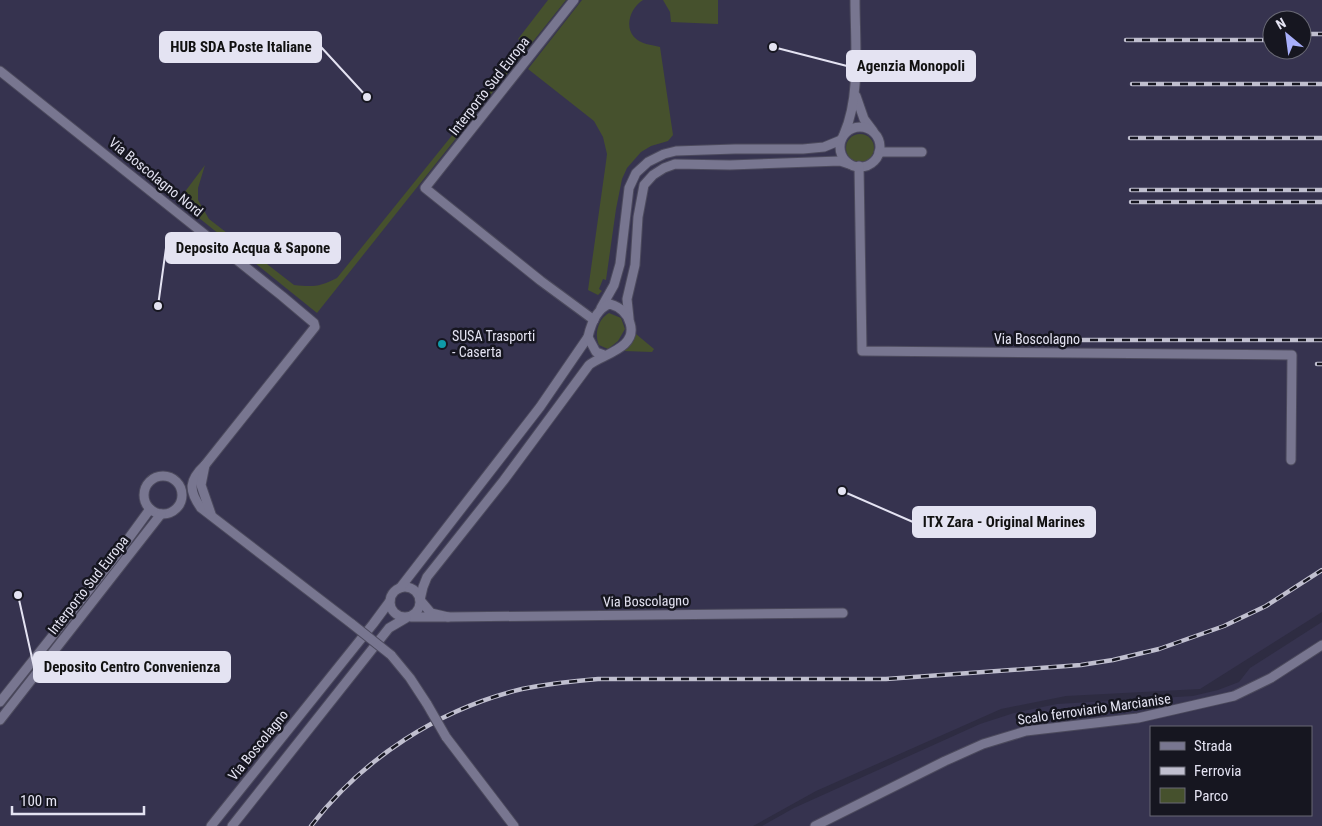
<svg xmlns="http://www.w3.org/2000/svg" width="1322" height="826" font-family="'Roboto Condensed',sans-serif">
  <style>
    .built { fill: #36334f; fill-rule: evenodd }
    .green { fill: #46512d }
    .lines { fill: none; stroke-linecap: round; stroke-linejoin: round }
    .minor-casing { stroke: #4c4a5d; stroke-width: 11 }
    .minor { stroke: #787690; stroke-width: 9 }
    .rail-casing { stroke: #c0bfcf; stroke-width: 4.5 }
    .rail { stroke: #161620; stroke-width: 2.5; stroke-dasharray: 8; stroke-linecap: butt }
    .minor-bridge-casing { stroke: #4c4a5d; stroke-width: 11; stroke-linecap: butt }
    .minor-bridge { stroke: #787690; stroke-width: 9 }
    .culture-dot { fill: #0f9aa8; stroke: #161620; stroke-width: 2 }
    .labels { text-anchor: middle; stroke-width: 5; stroke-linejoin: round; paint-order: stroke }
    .street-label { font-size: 14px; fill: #e4e3f2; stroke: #161620 }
    .poi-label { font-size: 14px; fill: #e4e3f2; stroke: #161620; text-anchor: start }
    .leader { fill: none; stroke: #e4e3f2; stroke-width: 2 }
    .callout-dot { fill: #e4e3f2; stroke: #161620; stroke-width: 2 }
    .callout { fill: #e4e3f2; stroke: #e4e3f2; stroke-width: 2 }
    .callout-label { font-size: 15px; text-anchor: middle; font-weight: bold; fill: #111 }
  </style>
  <rect width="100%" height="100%" fill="#2e2c42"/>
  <g class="built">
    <path d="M0,0H1322V612L1200,689L1066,696L1001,709L816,791L753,826H0ZM1272,20H1302V50H1272Z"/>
    <path d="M1322,622V826H762L794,808L980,724L1014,713L1057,704L1193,696L1218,690L1239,682L1250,668ZM1151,727H1311V815H1151Z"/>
  </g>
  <g class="green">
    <path d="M548,0H566L317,313L178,201L205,165L198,188V200L209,219L294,285C312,287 320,287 337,278L525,45L518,39Z"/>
    <path d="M582,0H643C631,7 624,26 634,37C640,44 652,45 660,47L673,135L668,141L651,146L641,152L627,168L622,179L616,209L606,280L603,279L599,289L602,291L598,295L588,290L606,162L607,154L603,137L594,121L528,69Z"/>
    <polygon points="663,0 718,0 718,24 671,22 670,12"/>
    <circle cx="860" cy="148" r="14"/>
    <path d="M609,313L621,318L625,329L618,341L608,349L599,345C594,334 598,319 609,313Z"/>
    <polygon points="636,334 654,349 652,352 624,351 630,345"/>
  </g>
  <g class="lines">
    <g class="minor-casing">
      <g id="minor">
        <polyline points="574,0 425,188 541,281 594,320"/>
        <path d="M0,71L282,296L314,323L315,327L205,465C189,480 188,490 201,508L352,624"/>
        <polyline points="856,96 864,119 873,131"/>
        <circle cx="860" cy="147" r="20"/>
        <path d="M844,134C861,96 855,42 855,0"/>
        <polyline points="879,152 922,152"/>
        <polyline points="859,166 862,351 1292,355 1291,460"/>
        <polyline points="601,308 614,285 620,264 629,188 636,173 648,162 664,154 676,151 735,149 803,149 824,147 841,140"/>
        <polyline points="629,318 627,299 635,265 638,217 644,185 653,175 664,168 675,164 730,165 840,161 849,164"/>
        <polyline points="205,465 201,485 211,514"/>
        <circle cx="163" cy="495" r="19"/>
        <circle cx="405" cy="602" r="15"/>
        <polyline points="400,588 540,407 588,337"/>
        <path d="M411,617H448L431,613L420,600L423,587L427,577L504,480L589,365C603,354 638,348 630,323C627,312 620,307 610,304C597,308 591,324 588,337L596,352L604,355"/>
        <polyline points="448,617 843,613"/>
        <polyline points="391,655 410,678 427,704"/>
        <polyline points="0,702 115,557 150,509"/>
        <polyline points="0,720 161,514"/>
        <polyline points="446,737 514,826"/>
        <polyline points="211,826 373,624 390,601"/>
        <polyline points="232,826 389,628 406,618"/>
        <polyline points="815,826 945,761 983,744 1026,731 1138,718 1234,696 1271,678 1322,645"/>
      </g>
    </g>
    <use href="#minor" class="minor"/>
    <g class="rail-casing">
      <g id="rail">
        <polyline points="1302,34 1322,34"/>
        <polyline points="1126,40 1272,40"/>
        <polyline points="1132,84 1322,84"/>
        <polyline points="1130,138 1322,138"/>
        <polyline points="1131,190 1322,190"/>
        <polyline points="1131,202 1322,202"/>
        <polyline points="1074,340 1322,340"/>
        <polyline points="1317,364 1322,364"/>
        <path d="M311,826C363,758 439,709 522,689C547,684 573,681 598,679H886L1081,665L1113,660L1159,649L1224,626L1266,606L1322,570"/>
      </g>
    </g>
    <use href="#rail" class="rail"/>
    <g class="minor-bridge-casing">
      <g id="minor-bridge">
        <polyline points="352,624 391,655"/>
        <polyline points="427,704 446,737"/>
      </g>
    </g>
    <use href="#minor-bridge" class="minor-bridge"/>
  </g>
  <circle class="culture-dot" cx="442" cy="344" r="5"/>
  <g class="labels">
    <g class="street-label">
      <text transform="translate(489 86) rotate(-52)" y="5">Interporto Sud Europa</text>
      <text transform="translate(156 177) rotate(39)" y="5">Via Boscolagno Nord</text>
      <text x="1037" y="344">Via Boscolagno</text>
      <text transform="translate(88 585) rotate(-52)" y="5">Interporto Sud Europa</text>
      <text transform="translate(646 601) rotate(-1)" y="5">Via Boscolagno</text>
      <text transform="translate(1094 709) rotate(-8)" y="5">Scalo ferroviario Marcianise</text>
      <text transform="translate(258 745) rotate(-51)" y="5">Via Boscolagno</text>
    </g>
    <g class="poi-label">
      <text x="452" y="341">SUSA Trasporti<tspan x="452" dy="16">- Caserta</tspan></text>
    </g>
  </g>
  <path class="leader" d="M367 97L321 47M773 47L847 66M158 306L166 248M842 491L913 522M18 595L34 667"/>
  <g class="callout-dot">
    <circle cx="367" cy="97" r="5"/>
    <circle cx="773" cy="47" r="5"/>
    <circle cx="158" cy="306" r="5"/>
    <circle cx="842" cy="491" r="5"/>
    <circle cx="18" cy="595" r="5"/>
  </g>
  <g class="callout">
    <rect x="160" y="32" width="161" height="30" rx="5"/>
    <rect x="847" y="51" width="128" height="30" rx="5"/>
    <rect x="166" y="233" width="174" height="30" rx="5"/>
    <rect x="913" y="507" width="182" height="30" rx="5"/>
    <rect x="34" y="652" width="196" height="30" rx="5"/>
  </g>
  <g class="callout-label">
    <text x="241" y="52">HUB SDA Poste Italiane</text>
    <text x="911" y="71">Agenzia Monopoli</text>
    <text x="253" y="253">Deposito Acqua &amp; Sapone</text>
    <text x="1004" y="527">ITX Zara - Original Marines</text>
    <text x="132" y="672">Deposito Centro Convenienza</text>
  </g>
  <rect x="1150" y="726" width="162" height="90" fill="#161620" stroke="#686874"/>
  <rect x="1160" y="742" width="25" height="8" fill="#787690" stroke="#686874"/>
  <text x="1194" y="751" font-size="15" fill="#e4e3f2">Strada</text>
  <rect x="1160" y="767" width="25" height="8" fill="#c0bfcf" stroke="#686874"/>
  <text x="1194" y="776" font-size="15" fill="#e4e3f2">Ferrovia</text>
  <rect x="1160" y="788" width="25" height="15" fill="#46512d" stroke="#686874"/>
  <text x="1194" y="801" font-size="15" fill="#e4e3f2">Parco</text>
  <g transform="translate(1287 35) rotate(331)"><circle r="24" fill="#161620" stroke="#686874"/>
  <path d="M0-4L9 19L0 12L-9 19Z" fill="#a9b0fc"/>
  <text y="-8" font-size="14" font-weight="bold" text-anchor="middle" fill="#e4e3f2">N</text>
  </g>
  <path d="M12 806v8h132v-8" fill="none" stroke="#e4e3f2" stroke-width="2.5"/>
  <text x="20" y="806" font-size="15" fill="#e4e3f2" stroke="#161620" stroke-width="4" paint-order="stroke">100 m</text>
</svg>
